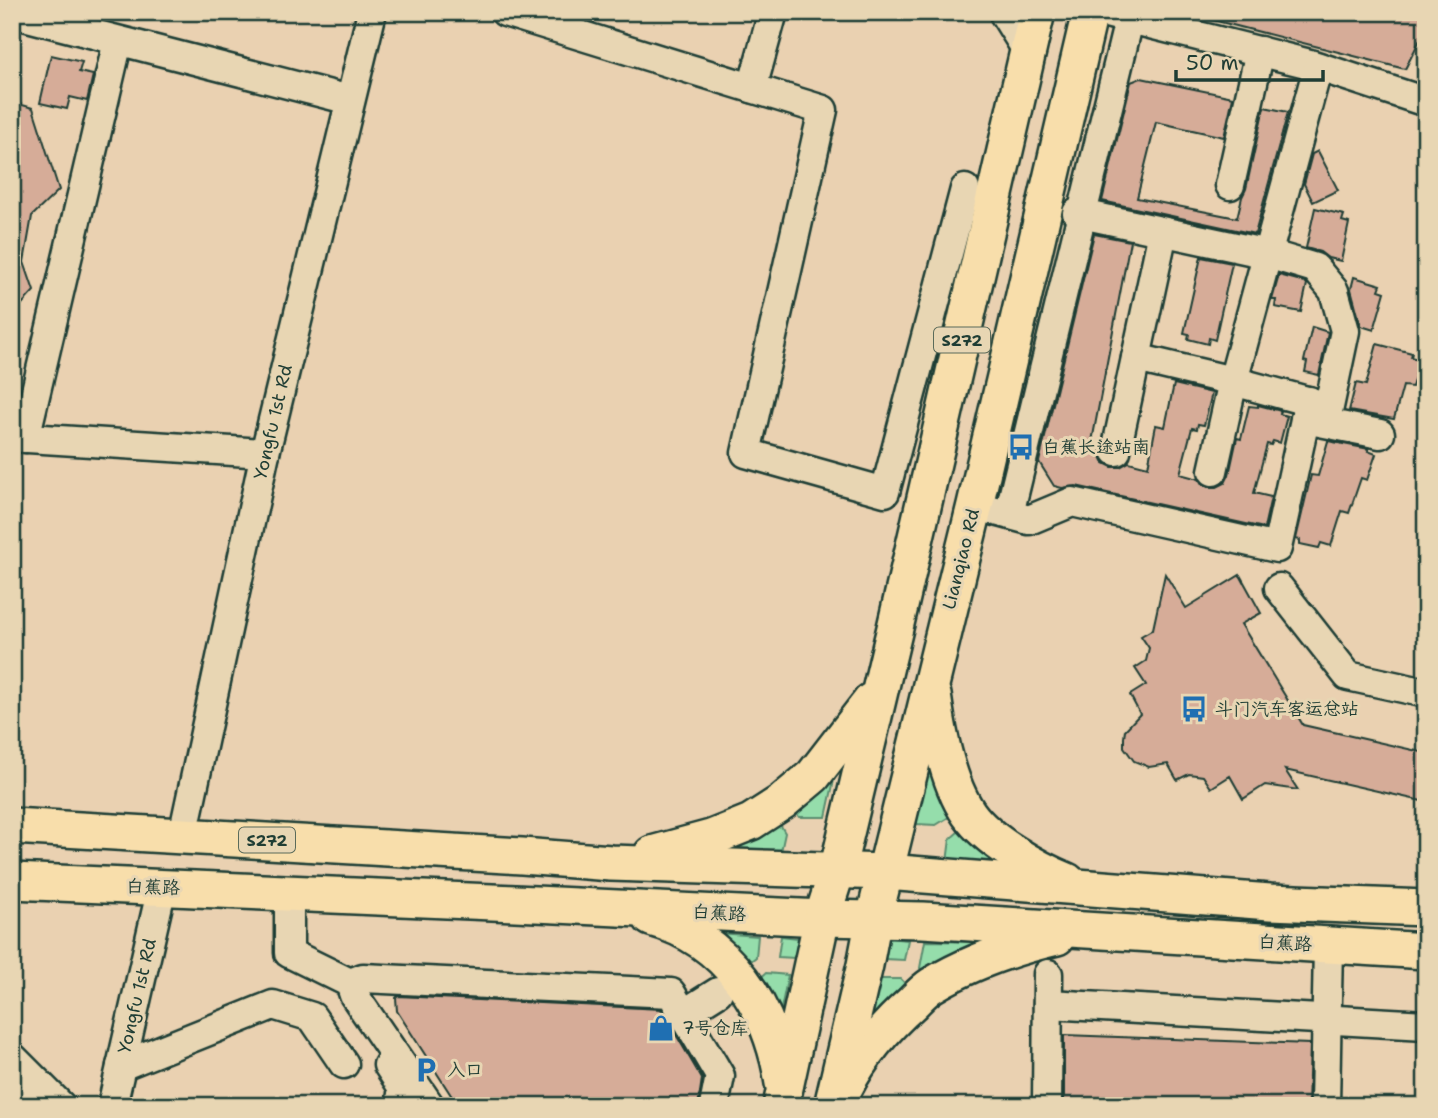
<svg xmlns="http://www.w3.org/2000/svg" width="1438" height="1118" font-family="'Shantell Sans','LXGW WenKai TC',sans-serif">
  <style>
    .green { fill: #95ddab; stroke: #5a8d70; stroke-width: 2 }
    .building { fill: #d6ac98; stroke: #1f3d34; stroke-width: 2 }
    .lines { fill: none; stroke-linecap: round; stroke-linejoin: round }
    .minor-casing { stroke: #1f3d34; stroke-width: 33 }
    .major-casing { stroke: #1f3d34; stroke-width: 40 }
    .minor { stroke: #e8d6b3; stroke-width: 28 }
    .major { stroke: #f8deab; stroke-width: 35 }
    .labels { text-anchor: middle; stroke-width: 6; stroke-linejoin: round; paint-order: stroke }
    .shield { fill: #e8d6b3; stroke: #5b6b5a; stroke-width: 2 }
    .shield-label { font-size: 16px; font-weight: bold; fill: #1f3d34 }
    .street-label { font-size: 18px; fill: #1f3d34; stroke: #e8d6b3 }
    .poi-label { font-size: 18px; fill: #1f3d34; stroke: #e8d6b3; text-anchor: start }
  </style>
  <rect width="100%" height="100%" fill="#ead1b1"/>
  <filter id="ink" filterUnits="userSpaceOnUse"><feTurbulence type="fractalNoise" baseFrequency=".0143" numOctaves="2"/><feDisplacementMap in="SourceGraphic" scale="14" xChannelSelector="R" yChannelSelector="G"/><feConvolveMatrix kernelMatrix="1 2 1 2 8 2 1 2 1" color-interpolation-filters="sRGB"/></filter>
  <g filter="url(#ink)">
    <g class="green">
      <polygon points="930,764 957,812 936,825 916,824"/>
      <polygon points="837,766 826,817 799,817 792,807"/>
      <polygon points="777,819 785,833 780,856 713,854"/>
      <polygon points="967,824 1009,862 947,862 950,839"/>
      <polygon points="705,932 758,936 756,957 742,968"/>
      <polygon points="781,936 798,938 795,958 778,957"/>
      <polygon points="888,938 908,940 904,960 884,959"/>
      <polygon points="925,941 995,942 929,980 920,968"/>
      <polygon points="766,973 788,975 778,1024 753,984"/>
      <polygon points="880,979 901,979 912,991 866,1032"/>
    </g>
    <g class="building">
      <polygon points="1206,12 1426,12 1426,28 1405,69 1205,18"/>
      <polygon points="51,55 82,62 79,72 93,75 87,101 70,97 67,109 40,103"/>
      <polygon points="1141,78 1233,97 1224,137 1156,122 1137,198 1237,218 1242,197 1246,189 1264,107 1288,112 1255,234 1102,201 1131,82"/>
      <polygon points="12,102 33,108 59,190 32,216 24,262 34,291 12,315"/>
      <polygon points="1318,151 1338,190 1313,202 1304,184 1312,154"/>
      <polygon points="1315,208 1344,215 1342,221 1349,223 1341,261 1328,258 1320,252 1306,248"/>
      <polygon points="1094,234 1130,241 1090,452 1100,454 1104,463 1112,467 1120,467 1129,462 1148,467 1156,425 1165,427 1174,384 1212,393 1204,425 1198,424 1197,429 1192,428 1180,474 1199,479 1202,484 1209,487 1217,487 1225,483 1229,475 1237,438 1241,439 1249,406 1258,407 1258,405 1281,411 1280,414 1287,416 1280,443 1273,441 1271,445 1267,444 1254,493 1271,497 1264,528 1076,486 1062,488 1054,486 1039,462"/>
      <polygon points="1201,257 1232,263 1215,340 1209,338 1208,344 1188,339 1189,334 1184,333"/>
      <polygon points="1279,275 1305,282 1307,284 1301,312 1275,307 1276,300 1272,300"/>
      <polygon points="1354,277 1381,285 1379,290 1385,292 1374,330 1361,326 1351,289"/>
      <polygon points="1312,327 1328,332 1319,375 1305,372 1307,362 1304,361"/>
      <polygon points="1377,344 1412,353 1411,357 1420,360 1412,387 1403,386 1394,419 1349,411 1356,383 1366,385"/>
      <polygon points="1328,441 1369,449 1368,451 1376,454 1367,480 1361,478 1349,513 1342,511 1331,546 1321,543 1319,548 1300,544 1300,540 1296,539 1311,475 1318,476"/>
      <polygon points="1165,574 1186,608 1240,575 1261,613 1241,624 1303,725 1426,753 1426,802 1285,770 1298,790 1265,785 1243,799 1230,776 1211,788 1203,776 1189,774 1177,780 1168,764 1149,767 1134,761 1124,747 1124,738 1125,730 1140,714 1130,695 1146,685 1135,668 1146,661 1149,648 1141,636 1153,629"/>
      <polygon points="398,996 661,1009 702,1079 698,1106 458,1106 397,1011 396,998"/>
      <polygon points="1064,1035 1310,1044 1308,1106 1064,1106"/>
    </g>
    <g class="lines">
      <g class="minor-casing">
        <g id="minor">
          <polyline points="505,12 823,110 746,453 885,492 965,189"/>
          <polyline points="1003,12 1028,52"/>
          <polyline points="1102,12 1310,64 1426,102"/>
          <polyline points="12,13 350,100"/>
          <polyline points="752,88 773,12"/>
          <polyline points="1230,185 1260,51"/>
          <polyline points="1077,213 1268,254 1315,268 1334,291 1345,331 1329,407 1233,381 1136,358"/>
          <polyline points="1305,419 1380,434"/>
          <polyline points="12,437 265,453"/>
          <polyline points="25,438 118,41"/>
          <polyline points="1116,451 1163,232"/>
          <polyline points="1213,471 1233,381 1318,67"/>
          <polyline points="992,510 1029,520 1072,502 1277,548 1309,401"/>
          <polyline points="1009,514 1131,12"/>
          <polyline points="1279,588 1348,676 1426,693"/>
          <polyline points="183,835 265,453 372,12"/>
          <polyline points="289,893 289,953 350,983 354,995 430,1106"/>
          <polyline points="350,983 363,978 671,993 720,1076 714,1106"/>
          <polyline points="1048,1004 1426,1025"/>
          <polyline points="683,1014 718,992"/>
          <polyline points="12,1057 61,1106"/>
          <polyline points="388,1065 403,1088 400,1106"/>
          <polyline points="121,1066 273,1005 312,1017 344,1064"/>
          <polyline points="12,1099 52,1106"/>
          <polyline points="112,1106 162,887"/>
          <polyline points="1047,1106 1048,974"/>
          <polyline points="1325,1106 1328,945"/>
        </g>
      </g>
      <g class="major-casing">
        <g id="major">
          <path d="M933,695C938,731 948,784 969,814C988,841 1037,869 1067,881"/>
          <polyline points="12,826 522,856 611,863 886,872 1270,902 1426,908"/>
          <polyline points="652,854 711,838 751,822 782,802 813,776 871,701"/>
          <polyline points="12,881 515,903 822,918 923,920 1426,951"/>
          <path d="M651,918C728,939 771,1007 783,1083"/>
          <path d="M845,1087C861,1056 885,1027 912,1003C918,997 924,990 932,985C970,962 1014,947 1057,937"/>
          <polyline points="781,1106 822,918 837,871 895,628 1037,12"/>
          <polyline points="832,1106 865,965 874,918 975,505 1090,12"/>
        </g>
      </g>
      <use href="#minor" class="minor"/>
      <use href="#major" class="major"/>
    </g>
  </g>
  <defs>
    <g id="bus-bare" transform="scale(2.1)"><path d="M-5-6H5V4H4V6H2V4H-2V6H-4V4H-5ZM-3.5-4V0h7V-4ZM-3.5 1.2v1.5H-2V1.2ZM2 1.2v1.5H3.5V1.2Z" fill="#1f6fb2" stroke="#e8d6b3" stroke-width="2.5" paint-order="stroke"/></g>
    <g id="shop-bare" transform="scale(2.1)"><path d="M-5-2.5h2.3a2.7 3.5 0 0 1 5.4 0H5L5.5 6h-11ZM-1.5-2.5h3a1.5 2.3 0 0 0-3 0Z" fill="#1f6fb2" stroke="#e8d6b3" stroke-width="2.5" paint-order="stroke"/></g>
    <g id="parking-bare" transform="scale(2.1)"><path d="M-3.5-5.5H1a3.5 3.5 0 0 1 0 7H-1V5.5H-3.5ZM-1-3.4V-.6H.8a1.4 1.4 0 0 0 0-2.8Z" fill="#1f6fb2" stroke="#e8d6b3" stroke-width="2.5" paint-order="stroke"/></g>
  </defs>
  <g fill-rule="evenodd">
    <use href="#bus-bare" x="1021" y="447"/>
    <use href="#bus-bare" x="1194" y="709"/>
    <use href="#shop-bare" x="661" y="1028"/>
    <use href="#parking-bare" x="426" y="1070"/>
  </g>
  <g class="labels">
    <g class="shield">
      <rect x="934" y="327.5" width="56" height="25" rx="5"/>
      <rect x="239" y="827.5" width="56" height="25" rx="5"/>
    </g>
    <g class="shield-label">
      <text x="962" y="346">S272</text>
      <text x="267" y="846">S272</text>
    </g>
    <g class="street-label">
      <text transform="translate(273 422) rotate(-77)" y="6">Yongfu 1st Rd</text>
      <text transform="translate(961 559) rotate(-76)" y="6">Lianqiao Rd</text>
      <text transform="translate(153 887) rotate(2)" y="6">白蕉路</text>
      <text transform="translate(719 913) rotate(3)" y="6">白蕉路</text>
      <text transform="translate(1285 943) rotate(3)" y="6">白蕉路</text>
      <text transform="translate(137 996) rotate(-77)" y="6">Yongfu 1st Rd</text>
    </g>
    <g class="poi-label">
      <text x="1042" y="453">白蕉长途站南</text>
      <text x="1215" y="715">斗门汽车客运总站</text>
      <text x="682" y="1034">7号仓库</text>
      <text x="447" y="1076">入口</text>
    </g>
  </g>
  <rect width="1438" height="1118" fill="none" stroke="#e8d6b3" stroke-width="42"/>
  <rect x="21" y="21" width="1396" height="1076" fill="none" stroke="#1f3d34" stroke-width="2.5" filter="url(#ink)"/>
  <path d="M1176 70v10h147v-10" fill="none" stroke="#1f3d34" stroke-width="3.5"/>
  <text x="1186" y="70" font-size="21" fill="#1f3d34" stroke="#e8d6b3" stroke-width="5" paint-order="stroke">50 m</text>
</svg>
